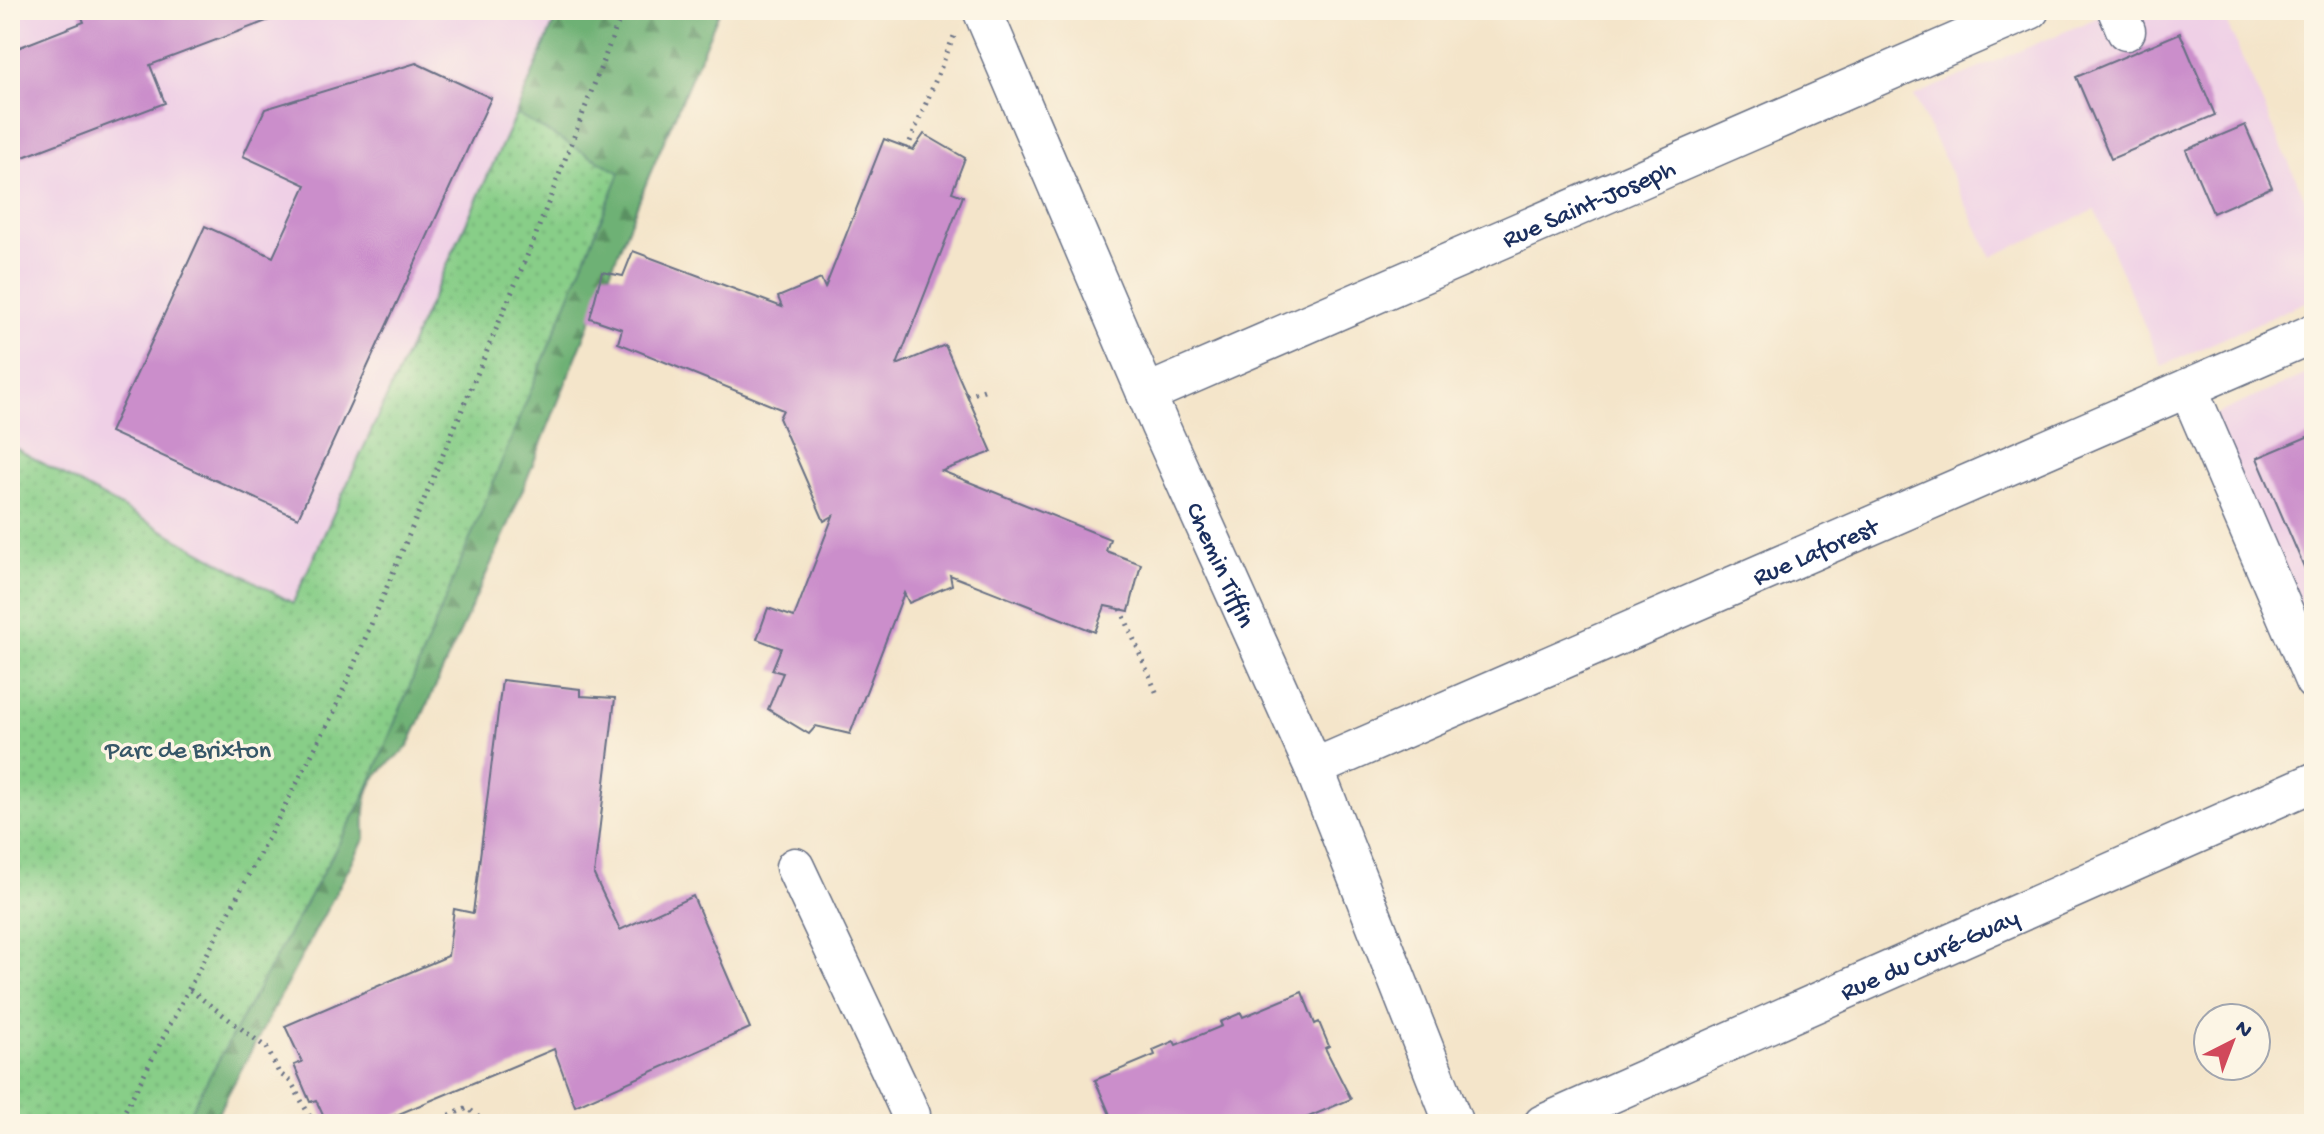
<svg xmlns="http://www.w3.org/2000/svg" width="2324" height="1134" font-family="'Gochi Hand',sans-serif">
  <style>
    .built { fill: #efd0e6 }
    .forest { fill: url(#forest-firs); stroke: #447069; stroke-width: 2 }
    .park { fill: url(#park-dots); stroke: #527e73; stroke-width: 2 }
    .building { fill: #cb8ecb }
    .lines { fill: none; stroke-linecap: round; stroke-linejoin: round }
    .minor-casing { stroke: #676f84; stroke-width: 41 }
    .path { stroke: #676f84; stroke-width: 5; stroke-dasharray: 2 6; stroke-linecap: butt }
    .minor { stroke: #fff; stroke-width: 38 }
    .labels { text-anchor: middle; stroke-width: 7; stroke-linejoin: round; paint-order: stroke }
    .street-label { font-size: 26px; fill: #1b2f5e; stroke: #fcf5e5 }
    .park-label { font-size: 26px; fill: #365768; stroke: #fcf5e5 }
  </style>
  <defs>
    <pattern id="forest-firs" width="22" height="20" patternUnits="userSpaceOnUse" patternTransform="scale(2)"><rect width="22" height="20" fill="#6eb174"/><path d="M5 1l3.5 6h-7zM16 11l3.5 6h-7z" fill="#5a9062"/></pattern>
    <pattern id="park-dots" width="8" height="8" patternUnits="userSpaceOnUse" patternTransform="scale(2)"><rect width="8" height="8" fill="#88ce88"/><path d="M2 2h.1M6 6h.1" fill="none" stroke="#75b178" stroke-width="1.8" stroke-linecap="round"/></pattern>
  </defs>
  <rect width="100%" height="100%" fill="#fcf5e5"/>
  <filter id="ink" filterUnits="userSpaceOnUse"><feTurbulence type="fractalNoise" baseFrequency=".0125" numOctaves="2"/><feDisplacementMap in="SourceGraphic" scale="16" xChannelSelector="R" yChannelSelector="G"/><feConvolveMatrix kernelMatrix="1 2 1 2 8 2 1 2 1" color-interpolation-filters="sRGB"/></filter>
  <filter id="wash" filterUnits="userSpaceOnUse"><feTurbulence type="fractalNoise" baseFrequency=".006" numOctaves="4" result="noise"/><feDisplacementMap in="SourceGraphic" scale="32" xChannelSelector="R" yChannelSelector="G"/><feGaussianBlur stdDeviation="1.8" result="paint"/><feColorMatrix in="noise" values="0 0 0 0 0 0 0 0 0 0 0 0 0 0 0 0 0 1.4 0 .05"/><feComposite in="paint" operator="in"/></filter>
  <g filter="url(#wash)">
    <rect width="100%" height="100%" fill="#f4e5ca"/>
    <g class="built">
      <polygon points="10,10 559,10 516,114 293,603 10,445"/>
      <polygon points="2115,10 2221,10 2314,219 2314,298 2162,366 2095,210 1991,257 1914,96"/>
      <polygon points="2314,371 2314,708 2189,426"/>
    </g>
    <path class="forest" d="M559,10H720L649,176L508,526L408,747C369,779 363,786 365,838L212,1124H22L293,603L516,114Z"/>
    <polygon class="park" points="516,114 620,173 363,800 183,1124 10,1124 10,445 293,603"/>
    <g id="blocks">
      <g class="building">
        <polygon points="79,10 284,10 285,14 150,65 165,103 10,162 10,51 84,22"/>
        <polygon points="2180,33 2215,115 2111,159 2076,77"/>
        <polygon points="416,63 491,98 298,518 110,432 205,226 273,257 306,185 243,156 265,109"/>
        <polygon points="2245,125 2272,187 2213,213 2186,150"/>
        <polygon points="924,134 965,158 952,192 963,196 897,365 945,345 992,452 942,471 1110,539 1106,551 1141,564 1129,611 1105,606 1095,632 950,575 952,585 909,603 904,593 850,734 816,726 809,734 768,709 783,673 772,670 781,648 757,639 768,608 794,617 833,516 824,521 779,418 783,410 618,343 622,329 590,318 602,272 623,276 633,251 782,307 778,297 821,279 825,288 884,139 913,150"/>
        <polygon points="2314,434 2314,590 2257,458"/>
        <polygon points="502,680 580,689 580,696 615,698 594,875 620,930 693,896 750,1028 575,1106 554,1049 375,1124 327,1124 316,1100 310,1102 294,1065 302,1062 285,1026 448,956 454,909 473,913"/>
        <polygon points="1302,992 1315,1024 1319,1022 1329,1046 1325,1048 1351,1099 1292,1124 1114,1124 1095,1080 1155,1055 1153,1050 1174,1041 1176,1045 1222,1026 1220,1022 1241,1013 1243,1017"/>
      </g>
    </g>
  </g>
  <g filter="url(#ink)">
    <use href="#blocks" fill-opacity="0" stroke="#676f84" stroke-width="2"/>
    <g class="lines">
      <g class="minor-casing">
        <g id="minor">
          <path id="s1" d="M982,10L1160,426L1314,768L1454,1124"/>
          <polyline points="2117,10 2126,31"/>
          <polyline points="2188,388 2314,681"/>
          <path id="s2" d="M1146,394L2030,10"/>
          <path id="s3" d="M1314,768L2314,333"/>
          <polyline points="795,867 898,1086 911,1115 911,1124"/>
          <path id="s4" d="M1543,1124L2314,782"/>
        </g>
      </g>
      <g class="path">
        <polyline points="907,149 954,36"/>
        <polyline points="967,396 984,390"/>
        <polyline points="1121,609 1157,694"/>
        <polyline points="190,990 267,1048 279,1073 291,1082 314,1124"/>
        <polyline points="118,1124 334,712 533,242 623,10"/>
        <polyline points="427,1124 468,1108 484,1122"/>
      </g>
      <use href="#minor" class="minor"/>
    </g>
  </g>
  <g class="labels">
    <g class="street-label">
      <text dy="9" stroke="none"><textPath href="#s2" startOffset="482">Rue Saint-Joseph</textPath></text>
      <text dy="9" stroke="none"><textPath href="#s3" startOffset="546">Rue Laforest</textPath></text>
      <text dy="9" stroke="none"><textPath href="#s1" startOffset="604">Chemin Tiffin</textPath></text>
      <text dy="9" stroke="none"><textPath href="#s4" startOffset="422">Rue du Curé-Guay</textPath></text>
    </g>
    <g class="park-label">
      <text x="188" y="757">Parc de Brixton</text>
    </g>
  </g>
  <rect width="2324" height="1134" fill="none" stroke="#fcf5e5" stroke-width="40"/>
  <g transform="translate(2232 1042) rotate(42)"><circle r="38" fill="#fcf5e5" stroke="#a2a6af" stroke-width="2"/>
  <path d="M0-6L14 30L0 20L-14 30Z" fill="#d1495b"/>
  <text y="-12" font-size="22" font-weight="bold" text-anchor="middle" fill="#1b2f5e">N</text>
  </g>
</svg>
